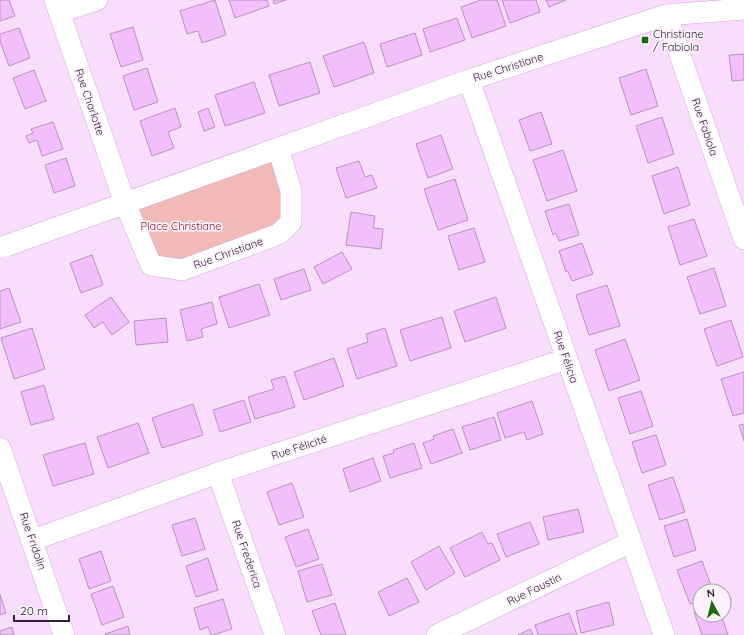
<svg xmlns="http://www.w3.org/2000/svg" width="744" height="635" font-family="Quicksand,sans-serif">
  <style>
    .green { fill: #f2bab7 }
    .building { fill: #f2befb; stroke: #ba91c1 }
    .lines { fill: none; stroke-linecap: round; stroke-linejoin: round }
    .street-casing { stroke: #d0a6d7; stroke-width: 22 }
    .street { stroke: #fff; stroke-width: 21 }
    .poi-dot { fill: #1b6b0e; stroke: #fbf2fc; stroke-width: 1.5 }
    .labels { text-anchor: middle; stroke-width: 3.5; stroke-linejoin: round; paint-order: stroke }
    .poi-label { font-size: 11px; fill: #332235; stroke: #fbf2fc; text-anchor: start }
    .street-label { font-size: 11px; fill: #332235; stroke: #fbf2fc }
    .park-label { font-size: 11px; fill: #791922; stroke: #fbf2fc }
  </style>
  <rect width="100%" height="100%" fill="#f8defc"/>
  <polygon class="green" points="278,148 291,222 182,270 151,265 125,203"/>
  <g class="building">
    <polygon points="0,0 9,0 15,16 0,21"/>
    <polygon points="215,0 226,35 202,43 198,31 187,34 180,11"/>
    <polygon points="229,0 267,0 269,6 235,18"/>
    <polygon points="273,0 286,0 274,4"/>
    <polygon points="481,0 497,0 506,26 472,38 461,7"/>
    <polygon points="502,0 536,0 540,12 510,23"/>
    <polygon points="546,0 566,0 549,7"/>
    <polygon points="457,18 465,40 430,52 423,29"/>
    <polygon points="133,27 143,60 121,67 110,34"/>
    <polygon points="19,28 30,58 9,66 0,41 0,34"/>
    <polygon points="415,33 422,55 387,67 380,44"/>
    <polygon points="364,42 374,73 334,87 323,56"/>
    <polygon points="744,54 744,80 732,81 729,55"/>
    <polygon points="310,62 320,93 279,106 269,75"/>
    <polygon points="147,68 158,102 134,110 123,76"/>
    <polygon points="646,69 658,106 631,115 619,78"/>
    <polygon points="34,70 46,101 25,109 13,78"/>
    <polygon points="254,82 265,113 225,126 215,95"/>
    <polygon points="175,108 181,127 168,132 174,148 152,156 140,121"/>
    <polygon points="208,108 215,127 204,131 198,112"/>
    <polygon points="541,112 552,144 530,151 519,120"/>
    <polygon points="662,117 674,154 648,163 636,126"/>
    <polygon points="53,122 63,149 42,156 37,140 29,143 26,136 33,133 31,129"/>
    <polygon points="441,135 453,169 428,178 416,144"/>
    <polygon points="563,150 577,191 547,201 533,160"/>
    <polygon points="66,158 75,186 54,193 45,165"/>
    <polygon points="359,161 365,177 372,175 377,188 346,198 336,168"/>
    <polygon points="678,167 690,205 664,214 652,176"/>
    <polygon points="455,179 468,220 438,230 424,189"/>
    <polygon points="569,204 579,235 559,241 556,233 553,235 545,211"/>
    <polygon points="351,212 375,216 373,228 383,229 381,249 346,245"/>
    <polygon points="694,219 707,256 680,265 668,227"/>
    <polygon points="474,228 485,262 459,270 448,236"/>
    <polygon points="582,243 593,274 572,281 568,271 566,272 559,251"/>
    <polygon points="342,252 352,269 323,284 314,267"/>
    <polygon points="92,255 103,285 81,293 70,263"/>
    <polygon points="714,268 726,306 700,314 687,277"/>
    <polygon points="304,269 311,290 281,300 274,279"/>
    <polygon points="259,284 270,315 229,328 219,297"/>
    <polygon points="607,285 620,326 589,335 576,295"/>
    <polygon points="9,288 21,322 0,329 0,291"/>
    <polygon points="111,297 129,322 112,335 103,322 94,328 85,315"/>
    <polygon points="496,297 506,328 465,342 454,311"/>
    <polygon points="212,302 217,324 201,329 203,337 187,341 180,310"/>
    <polygon points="442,317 451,348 410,361 400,330"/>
    <polygon points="166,318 168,342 136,345 134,321"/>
    <polygon points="731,320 743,357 717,366 704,329"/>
    <polygon points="32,328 45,369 14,379 1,338"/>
    <polygon points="385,328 397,366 357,379 347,349 368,342 366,334"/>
    <polygon points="625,339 640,380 609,391 595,350"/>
    <polygon points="334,358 344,386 304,400 294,372"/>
    <polygon points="744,372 744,413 733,416 721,379"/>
    <polygon points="285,376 295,407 255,419 248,397 274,389 271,380"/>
    <polygon points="44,385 54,419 31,425 21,392"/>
    <polygon points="641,391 653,426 630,434 618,398"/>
    <polygon points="244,400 251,422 220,432 213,410"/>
    <polygon points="532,401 543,434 527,440 524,432 505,438 497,413"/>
    <polygon points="193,404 203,435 162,448 152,418"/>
    <polygon points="494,417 501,440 470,450 462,427"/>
    <polygon points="138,423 149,453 108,468 97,437"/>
    <polygon points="744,424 744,441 739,425"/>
    <polygon points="453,429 462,453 431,464 423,443 434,439 433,436"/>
    <polygon points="656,435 666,465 642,473 632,442"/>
    <polygon points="85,443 94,474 53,486 43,455"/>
    <polygon points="414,443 422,468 390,478 383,456 394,453 393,450"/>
    <polygon points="373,458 381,481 350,492 343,469"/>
    <polygon points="673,477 685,512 660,520 648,485"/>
    <polygon points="292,483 304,517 279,525 267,492"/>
    <polygon points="578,509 584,532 548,540 543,517"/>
    <polygon points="195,518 205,549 182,556 172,525"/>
    <polygon points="687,519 696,550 674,557 664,526"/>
    <polygon points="530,522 539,544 506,557 497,534"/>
    <polygon points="308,529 319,559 296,567 285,537"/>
    <polygon points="482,532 488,544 492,543 500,560 465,577 450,548"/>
    <polygon points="439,546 455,573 426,590 411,562"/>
    <polygon points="101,551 111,581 89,589 79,559"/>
    <polygon points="208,558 218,590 196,597 186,566"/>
    <polygon points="702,561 713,591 700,591 700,601 690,604 677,570"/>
    <polygon points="322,564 332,595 307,602 298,571"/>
    <polygon points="407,578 419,602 389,616 378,592"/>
    <polygon points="113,586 124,617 102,625 91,594"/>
    <polygon points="0,594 6,613 0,615"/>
    <polygon points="223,599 232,629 213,635 211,635 208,627 200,630 194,608"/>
    <polygon points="609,602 614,625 581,633 576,611"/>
    <polygon points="335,603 346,635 321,635 312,611"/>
    <polygon points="700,611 700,615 721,615 728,635 702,635 694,612"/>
    <polygon points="569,613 577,635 538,635 535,625"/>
    <polygon points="128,626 130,635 106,635 105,634"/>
    <polygon points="12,627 14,635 0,635 0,631"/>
    <polygon points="530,629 533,635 518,635"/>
  </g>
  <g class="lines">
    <g class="street-casing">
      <g id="street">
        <polyline points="55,0 125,203 151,265 182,270 279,234 291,222 291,191 278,148"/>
        <polyline points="59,12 97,0"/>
        <polyline points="666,15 744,239"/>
        <polyline points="469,80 664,635"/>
        <polyline points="0,248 469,80 666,15 744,9"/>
        <polyline points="0,448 64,635"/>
        <polyline points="218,473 275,635"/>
        <polyline points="33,540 218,473 567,359"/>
        <polyline points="437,635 631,542"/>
      </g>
    </g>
    <use href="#street" class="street"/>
  </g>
  <rect class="poi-dot" x="641" y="36" width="8" height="8" rx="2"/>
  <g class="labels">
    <g class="poi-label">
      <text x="653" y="38">Christiane<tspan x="653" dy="13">/ Fabiola</tspan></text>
    </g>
    <g class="street-label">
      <text transform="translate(508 67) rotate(-18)" y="4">Rue Christiane</text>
      <text transform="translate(90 102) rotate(71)" y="4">Rue Charlotte</text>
      <text transform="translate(705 127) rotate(71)" y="4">Rue Fabiola</text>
      <text transform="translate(228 253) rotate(-20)" y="4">Rue Christiane</text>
      <text transform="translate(566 357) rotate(71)" y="4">Rue Félicia</text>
      <text transform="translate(299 447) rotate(-18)" y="4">Rue Félicité</text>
      <text transform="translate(33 541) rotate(71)" y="4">Rue Fridolin</text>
      <text transform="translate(247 554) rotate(71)" y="4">Rue Frederica</text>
      <text transform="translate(534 589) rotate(-26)" y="4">Rue Faustin</text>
    </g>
    <g class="park-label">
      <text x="181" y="230">Place Christiane</text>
    </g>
  </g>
  <g transform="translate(712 603) rotate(353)"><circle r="19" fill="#fbf2fc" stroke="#ab9fac"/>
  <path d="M0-3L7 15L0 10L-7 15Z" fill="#1b6b0e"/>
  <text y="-6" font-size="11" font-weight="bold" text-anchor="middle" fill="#332235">N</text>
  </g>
  <path d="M14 615v6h55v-6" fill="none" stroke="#332235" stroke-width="2"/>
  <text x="20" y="615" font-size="12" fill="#332235" stroke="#fbf2fc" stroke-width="3" paint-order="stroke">20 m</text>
</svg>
